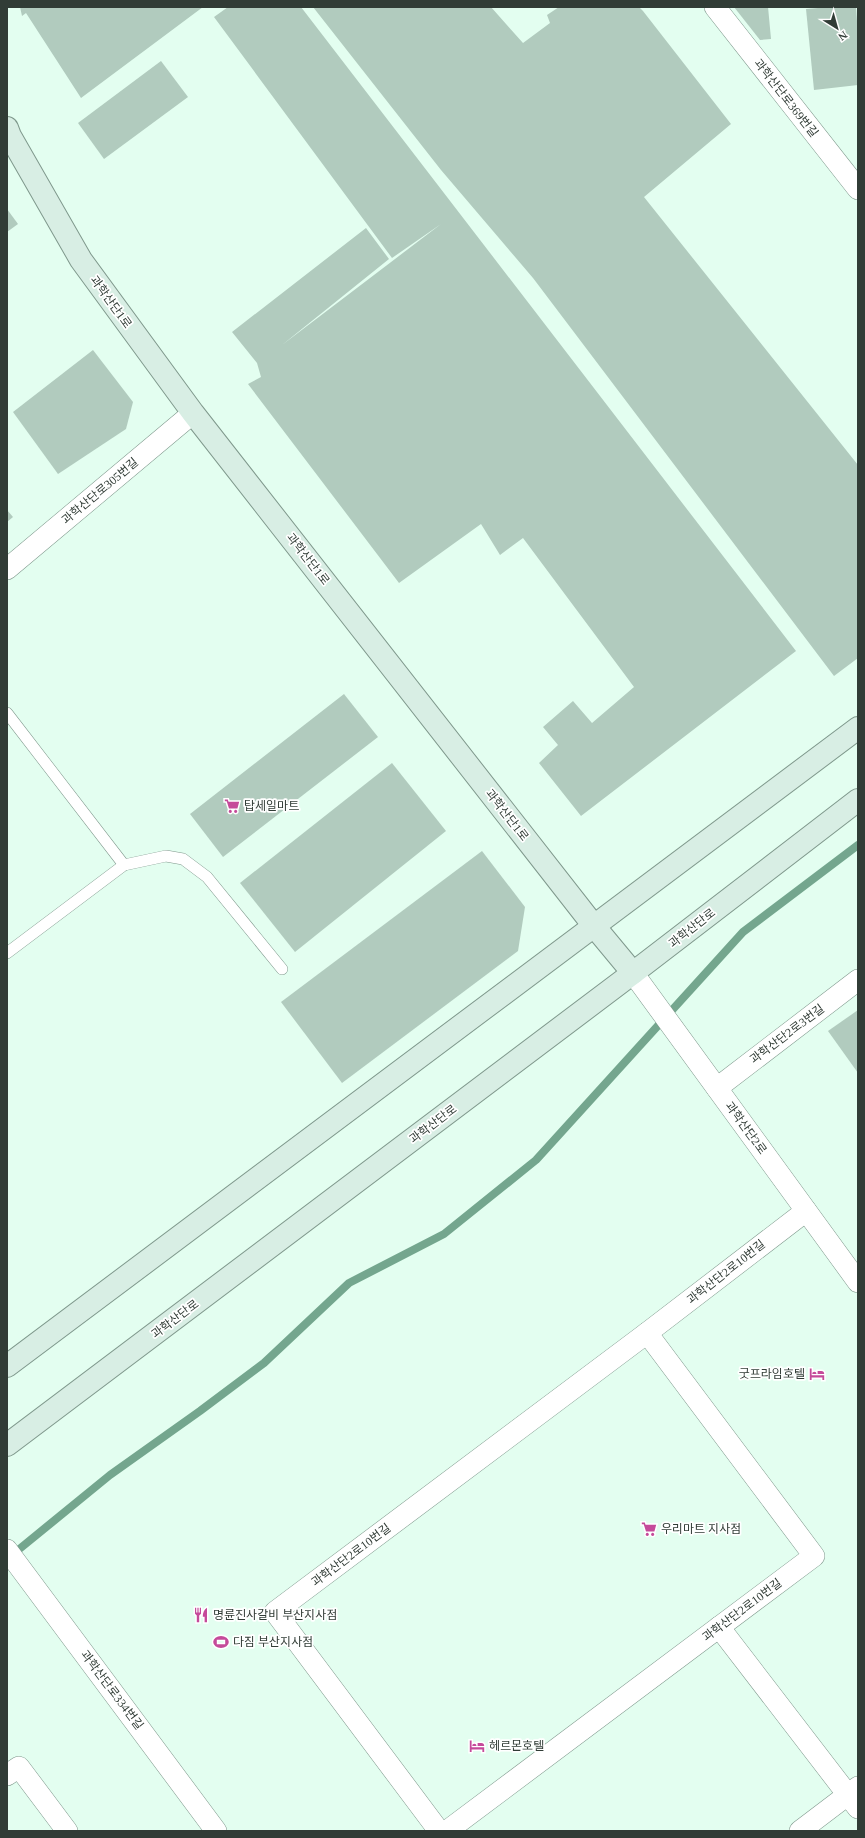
<svg xmlns="http://www.w3.org/2000/svg" width="865" height="1838" font-family="'Times New Roman','Noto Sans KR',serif">
  <style>
    .lines { fill: none; stroke-linecap: round; stroke-linejoin: round }
    .stream { stroke: #74a68e; stroke-width: 8 }
    .building { fill: #b1cbbe }
    .lane-casing { stroke: #7f988c; stroke-width: 12 }
    .street-casing { stroke: #7f988c; stroke-width: 22 }
    .secondary-casing { stroke: #7f988c; stroke-width: 24 }
    .lane { stroke: #fff; stroke-width: 11 }
    .street { stroke: #fff; stroke-width: 21 }
    .secondary { stroke: #d8eee4; stroke-width: 22 }
    .labels { text-anchor: middle; stroke-width: 3.5; stroke-linejoin: round; paint-order: stroke }
    .street-label { font-size: 12px; fill: #313c36; stroke: #fff }
    .poi-label { font-size: 12px; fill: #313c36; stroke: #fff; text-anchor: start }
  </style>
  <rect width="100%" height="100%" fill="#e3fef0"/>
  <g class="lines">
    <polyline class="stream" points="12,1555 110,1475 200,1411 264,1363 349,1283 444,1234 536,1160 743,932 858,845"/>
  </g>
  <g class="building">
    <polygon points="20,7 203,7 81,98 26,13 22,16"/>
    <polygon points="228,7 301,7 796,651 581,816 539,763 558,745 543,727 573,701 592,723 634,687 523,538 500,555 481,524 399,583 248,384 261,377 257,363 232,332 366,228 389,259 282,345 441,224 392,258 214,17"/>
    <polygon points="313,7 491,7 523,43 550,23 547,15 559,7 639,7 643,11 731,124 644,197 858,465 858,658 834,676 533,278 441,170"/>
    <polygon points="734,7 768,7 771,39 760,40"/>
    <polygon points="830,7 856,7 858,34 858,85 814,90 806,9"/>
    <polygon points="161,61 188,97 104,159 78,123"/>
    <polygon points="7,209 18,224 7,232"/>
    <polygon points="93,350 133,402 126,429 58,474 13,412"/>
    <polygon points="7,510 13,517 7,522"/>
    <polygon points="344,694 378,737 223,857 190,814"/>
    <polygon points="392,763 446,831 295,952 240,883"/>
    <polygon points="482,851 525,907 518,951 342,1083 281,1002"/>
    <polygon points="858,1010 858,1073 828,1031"/>
  </g>
  <g class="lines">
    <g class="lane-casing">
      <g id="lane">
        <polyline points="7,713 124,865"/>
        <polyline points="7,953 124,865 166,856 183,859 207,877 282,969"/>
      </g>
    </g>
    <g class="street-casing">
      <g id="street">
        <polyline points="715,7 858,189"/>
        <polyline points="7,569 193,413"/>
        <polyline points="633,973 858,1282"/>
        <polyline points="717,1088 858,980"/>
        <polyline points="7,1550 216,1831"/>
        <polyline points="719,1627 858,1808"/>
        <polyline points="7,1775 19,1767 67,1831"/>
        <polyline points="439,1831 275,1612 647,1333 806,1211"/>
        <polyline points="447,1831 814,1556 647,1333"/>
        <polyline points="800,1831 858,1787"/>
      </g>
    </g>
    <g class="secondary-casing">
      <g id="secondary">
        <polyline points="7,128 10,136 81,260 193,413 594,926 633,973"/>
        <polyline points="7,1366 858,728"/>
        <polyline points="7,1445 633,973 858,800"/>
      </g>
    </g>
    <use href="#lane" class="lane"/>
    <use href="#street" class="street"/>
    <use href="#secondary" class="secondary"/>
  </g>
  <defs>
    <g id="supermarket-bare" transform="scale(1.2)"><path d="M-6-5.5h2.5l.6 2H6L4.5 2H-2.5L-4.4-4H-6ZM-1.5 3.2a1.3 1.3 0 1 0 .1 0ZM3 3.2a1.3 1.3 0 1 0 .1 0Z" fill="#c54a9a" stroke="#fff" stroke-width="2.5" paint-order="stroke"/></g>
    <g id="hotel-bare" transform="scale(1.2)"><path d="M-6-4.5h1.5V1H6V5H4.5V3h-9V5H-6ZM-4 0a1.8 1.8 0 1 1 3.6 0ZM.5 0V-2.5h3Q6-2.5 6 0Z" fill="#c54a9a" stroke="#fff" stroke-width="2.5" paint-order="stroke"/></g>
    <g id="restaurant-bare" transform="scale(1.2)"><path d="M-5-6h1v4h1v-4h1v4h1v-4h1v5L-1.5 .5V6h-2V.5L-5-1ZM5-6V6H3V1.5H1.5Q1.5-4 5-6Z" fill="#c54a9a" stroke="#fff" stroke-width="2.5" paint-order="stroke"/></g>
    <g id="stadium-bare" transform="scale(1.2)"><path d="M0-5a6.5 5 0 1 0 0 10a6.5 5 0 1 0 0-10ZM-3.5-1.8h7v3.6h-7Z" fill="#c54a9a" stroke="#fff" stroke-width="2.5" paint-order="stroke"/></g>
  </defs>
  <g fill-rule="evenodd">
    <use href="#supermarket-bare" x="232" y="806"/>
    <use href="#hotel-bare" x="817" y="1374"/>
    <use href="#supermarket-bare" x="649" y="1529"/>
    <use href="#restaurant-bare" x="201" y="1615"/>
    <use href="#stadium-bare" x="221" y="1642"/>
    <use href="#hotel-bare" x="477" y="1746"/>
  </g>
  <g class="labels">
    <g class="street-label">
      <text transform="translate(786 98) rotate(52)" y="4">과학산단로369번길</text>
      <text transform="translate(111 302) rotate(54)" y="4">과학산단1로</text>
      <text transform="translate(100 491) rotate(-40)" y="4">과학산단로305번길</text>
      <text transform="translate(308 559) rotate(52)" y="4">과학산단1로</text>
      <text transform="translate(507 815) rotate(52)" y="4">과학산단1로</text>
      <text transform="translate(692 928) rotate(-38)" y="4">과학산단로</text>
      <text transform="translate(787 1034) rotate(-37)" y="4">과학산단2로3번길</text>
      <text transform="translate(433 1124) rotate(-37)" y="4">과학산단로</text>
      <text transform="translate(746 1128) rotate(54)" y="4">과학산단2로</text>
      <text transform="translate(726 1272) rotate(-38)" y="4">과학산단2로10번길</text>
      <text transform="translate(175 1319) rotate(-37)" y="4">과학산단로</text>
      <text transform="translate(351 1555) rotate(-37)" y="4">과학산단2로10번길</text>
      <text transform="translate(742 1610) rotate(-37)" y="4">과학산단2로10번길</text>
      <text transform="translate(112 1690) rotate(53)" y="4">과학산단로334번길</text>
    </g>
    <g class="poi-label">
      <text x="244" y="810">탑세일마트</text>
      <text x="805" y="1378" text-anchor="end">굿프라임호텔</text>
      <text x="661" y="1533">우리마트 지사점</text>
      <text x="213" y="1619">명륜진사갈비 부산지사점</text>
      <text x="233" y="1646">다짐 부산지사점</text>
      <text x="489" y="1750">헤르몬호텔</text>
    </g>
  </g>
  <rect width="865" height="1838" fill="none" stroke="#313c36" stroke-width="16"/>
  <g transform="translate(837 28) rotate(143)" stroke="#ffffff" stroke-width="3" paint-order="stroke">
  <path d="M0-3L7 15L0 10L-7 15Z" fill="#313c36"/>
  <text y="-6" font-size="11" font-weight="bold" text-anchor="middle" fill="#313c36">N</text>
  </g>
</svg>
